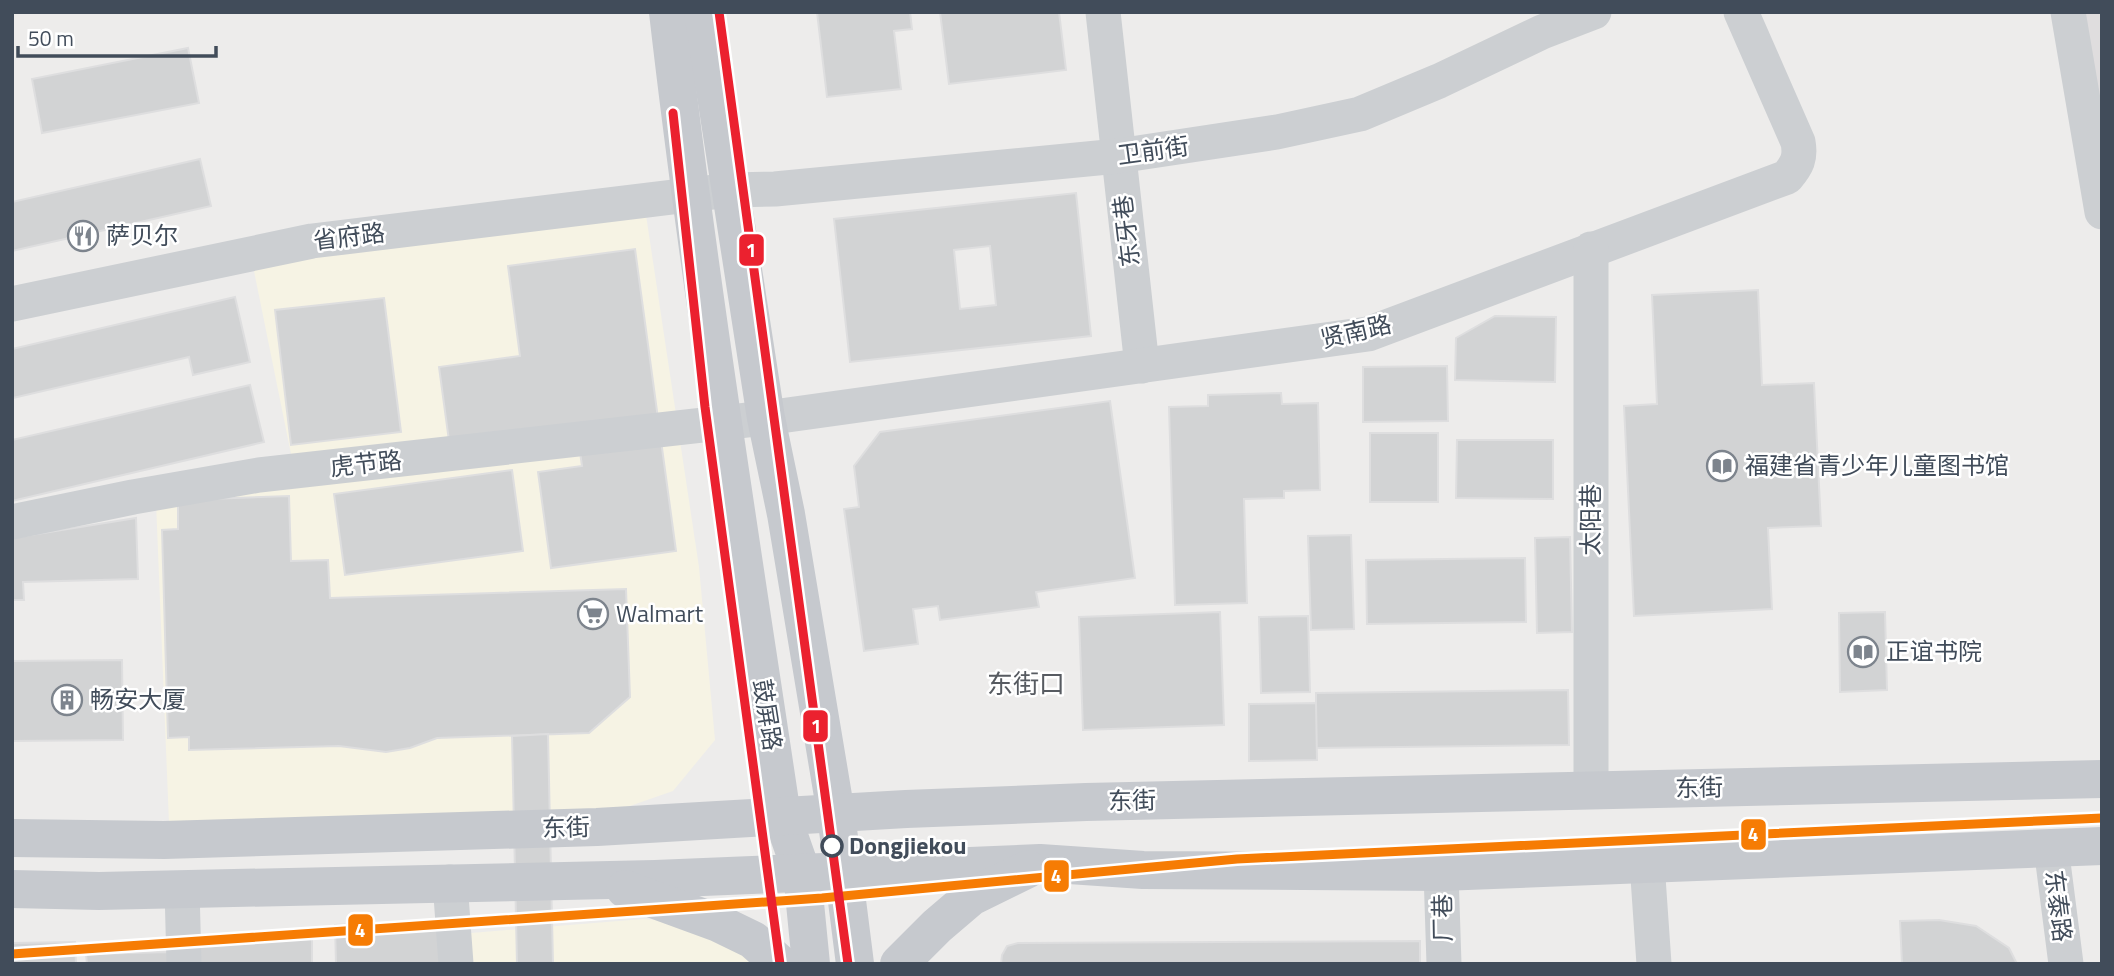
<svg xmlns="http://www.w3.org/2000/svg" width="2114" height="976" font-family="'Titillium Web','Noto Sans SC',sans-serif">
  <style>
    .commercial { fill: #f6f3e4 }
    .education { fill: #dfddde }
    .building { fill: #d2d3d4; stroke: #dededf; stroke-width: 2; fill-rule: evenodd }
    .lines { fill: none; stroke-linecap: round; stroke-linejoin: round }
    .minor { stroke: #cccfd2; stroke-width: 35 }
    .major { stroke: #c6c9ce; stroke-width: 38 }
    .metro-1-casing { stroke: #fff; stroke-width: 14 }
    .metro-2-casing { stroke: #fff; stroke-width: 14 }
    .metro-1 { stroke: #f67c04; stroke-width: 9 }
    .metro-2 { stroke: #eb212f; stroke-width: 9 }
    .stop-dot { fill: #fff; stroke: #414c5a; stroke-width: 3.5 }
    .labels { text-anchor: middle; stroke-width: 5; stroke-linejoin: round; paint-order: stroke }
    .street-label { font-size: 24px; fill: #414c5a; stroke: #fff }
    .poi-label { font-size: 24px; fill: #414c5a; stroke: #fff; text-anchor: start }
    .stop-label { font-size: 24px; font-weight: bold; fill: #414c5a; stroke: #fff; text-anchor: start }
    .neighbourhood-label { font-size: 26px; fill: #575b61; stroke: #fff }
    .line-badge { stroke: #fff; stroke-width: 2.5 }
    .badge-label { font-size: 19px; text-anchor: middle; font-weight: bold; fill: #fff }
  </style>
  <rect width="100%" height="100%" fill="#edeceb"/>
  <g class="commercial">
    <polygon points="646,215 699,567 715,740 673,791 604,815 169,823 156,502 293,464 252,261"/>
    <polygon points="643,919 688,922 729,942 751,964 448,964 447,935"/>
  </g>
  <polygon class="education" points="2081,12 2102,12 2102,137"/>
  <g class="building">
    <polygon points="817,12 910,12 912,29 894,31 901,89 827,97"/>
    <polygon points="940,12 1059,12 1066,70 949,84"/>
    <polygon points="188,48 199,103 42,133 32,79"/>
    <polygon points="200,159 211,206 12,251 12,202"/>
    <path d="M1076,193L1091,336L850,362L834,219ZM990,246L996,305L960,309L954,250Z"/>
    <polygon points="635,249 676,551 551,568 538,472 582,466 576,424 449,441 439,367 520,356 508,266"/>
    <polygon points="1758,290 1762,385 1814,383 1821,526 1768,528 1772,609 1634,616 1624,406 1657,404 1652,295"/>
    <polygon points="235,297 250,362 193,375 189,357 13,398 12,349"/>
    <polygon points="384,298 401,432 291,445 275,310"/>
    <polygon points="1495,316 1556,317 1555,382 1455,380 1456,338"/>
    <polygon points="1447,366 1448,421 1363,422 1363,367"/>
    <polygon points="250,385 264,442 12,501 12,440"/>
    <polygon points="1281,393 1282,404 1318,403 1320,490 1284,491 1284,498 1244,499 1247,603 1175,605 1169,407 1208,406 1208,395"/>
    <polygon points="1110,401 1135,578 1036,592 1039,607 940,620 938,606 913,609 918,644 864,651 844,509 859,507 854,466 880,432"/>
    <rect x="1370" y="433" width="68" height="69"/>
    <polygon points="1457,440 1553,440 1553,499 1456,498"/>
    <polygon points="512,470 523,551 345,575 334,494"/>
    <polygon points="289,496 291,561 328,560 330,598 626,589 630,697 589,733 437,738 410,748 386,752 339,746 189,750 189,737 168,738 162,530 178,529 178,500"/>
    <polygon points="136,518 138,579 23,582 24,600 12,600 12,538"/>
    <polygon points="1351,535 1354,629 1311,630 1308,536"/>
    <polygon points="1570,537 1572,632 1537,633 1535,538"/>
    <polygon points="1525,558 1526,622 1367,624 1366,560"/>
    <polygon points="1220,612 1224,725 1083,730 1079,617"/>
    <polygon points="1885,612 1887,690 1840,692 1839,613"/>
    <polygon points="1308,616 1310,692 1261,693 1259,617"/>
    <polygon points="122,660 123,740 12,741 12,661"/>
    <polygon points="1568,690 1569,745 1316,748 1316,693"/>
    <polygon points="1316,703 1317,760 1249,761 1249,704"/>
    <polygon points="548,734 553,964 517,964 512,736"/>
    <polygon points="1939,920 1976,926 2009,948 2017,964 1902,964 1900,921"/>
    <polygon points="443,921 445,964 336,964 335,925"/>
    <rect x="197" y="935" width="115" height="29"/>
    <polygon points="1420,941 1420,964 1001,964 1002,955 1007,946 1018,943"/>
    <polygon points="75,942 76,964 12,964 12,943"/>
    <polygon points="170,952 171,964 87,964 86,954"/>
  </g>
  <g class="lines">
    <g class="minor">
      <polyline points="1103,12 1142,366"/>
      <polyline points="2068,12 2102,212"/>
      <polyline points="12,304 312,241 730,190 775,189 1118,156 1277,132 1360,114 1439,81 1542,32 1594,12"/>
      <path d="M12,522L133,497L259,475L766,418L1368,334L1787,177C1797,165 1801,158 1798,142L1741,12"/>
      <polyline points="1591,790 1591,249"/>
      <polyline points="2051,847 2066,964"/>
      <polyline points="1647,863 1654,964"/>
      <polyline points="1441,872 1444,964"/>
      <polyline points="450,882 456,964"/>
      <polyline points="182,889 184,964"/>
    </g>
    <g class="major">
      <path d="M668,12C699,281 742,548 782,816L802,873L811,964"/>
      <polyline points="703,12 766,418 786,514 836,814 855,964"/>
      <polyline points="12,838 164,840 597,827 906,809 1086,802 2102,779"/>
      <polyline points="12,889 99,891 655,879 1040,863 1143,870 1441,872 2102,846"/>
      <polyline points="625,889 718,923 753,940 780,964"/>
      <polyline points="899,964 937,926 971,897 1028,869"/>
    </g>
    <g class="metro-1-casing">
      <polyline id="metro-1" points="12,954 822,898 1237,859 2102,818"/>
    </g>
    <g class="metro-2-casing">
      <g id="metro-2">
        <polyline points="719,12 848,964"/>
        <polyline points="673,113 705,407 780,964"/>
      </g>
    </g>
    <use href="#metro-1" class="metro-1"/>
    <use href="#metro-2" class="metro-2"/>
  </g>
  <defs>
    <g id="restaurant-ring" transform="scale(1.575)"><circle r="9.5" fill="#fff" stroke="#7d848d" stroke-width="1.5"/><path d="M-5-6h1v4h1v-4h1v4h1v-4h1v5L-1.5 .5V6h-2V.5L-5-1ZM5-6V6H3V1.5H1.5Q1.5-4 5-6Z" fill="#7d848d"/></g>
    <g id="library-ring" transform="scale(1.575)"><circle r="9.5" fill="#fff" stroke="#7d848d" stroke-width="1.5"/><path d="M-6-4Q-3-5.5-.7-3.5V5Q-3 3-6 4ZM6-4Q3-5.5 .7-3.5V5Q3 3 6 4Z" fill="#7d848d"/></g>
    <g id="supermarket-ring" transform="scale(1.575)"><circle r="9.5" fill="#fff" stroke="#7d848d" stroke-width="1.5"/><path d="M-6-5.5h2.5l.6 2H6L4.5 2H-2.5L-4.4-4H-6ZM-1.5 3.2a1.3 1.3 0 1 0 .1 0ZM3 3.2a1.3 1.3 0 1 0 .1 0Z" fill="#7d848d"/></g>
    <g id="building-ring" transform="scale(1.575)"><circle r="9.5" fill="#fff" stroke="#7d848d" stroke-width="1.5"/><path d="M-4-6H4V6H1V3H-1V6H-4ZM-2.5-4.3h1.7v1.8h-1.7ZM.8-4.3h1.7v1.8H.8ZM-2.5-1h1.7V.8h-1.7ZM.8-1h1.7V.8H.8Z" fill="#7d848d"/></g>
  </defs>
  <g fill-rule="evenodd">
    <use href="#restaurant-ring" x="83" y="236"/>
    <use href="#library-ring" x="1722" y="466"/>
    <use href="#supermarket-ring" x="593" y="614"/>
    <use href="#library-ring" x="1863" y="652"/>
    <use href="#building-ring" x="67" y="700"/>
  </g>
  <circle class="stop-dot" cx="832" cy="846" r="10"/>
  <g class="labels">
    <g class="street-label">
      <text transform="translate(1153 151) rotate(-8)" y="8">卫前街</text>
      <text transform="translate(1127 231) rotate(-97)" y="8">东牙巷</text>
      <text transform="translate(349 237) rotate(-7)" y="8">省府路</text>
      <text transform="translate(1356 332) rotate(-13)" y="8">贤南路</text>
      <text transform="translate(366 464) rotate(-6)" y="8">虎节路</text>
      <text transform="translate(1591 520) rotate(-90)" y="8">太阳巷</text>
      <text transform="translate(767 715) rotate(81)" y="8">鼓屏路</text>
      <text transform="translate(1699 788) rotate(-1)" y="8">东街</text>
      <text transform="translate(1132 801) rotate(-1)" y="8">东街</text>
      <text transform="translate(566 828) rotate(-2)" y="8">东街</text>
      <text transform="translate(2058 906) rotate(83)" y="8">东泰路</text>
      <text transform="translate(1443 918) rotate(-91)" y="8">厂巷</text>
    </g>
    <g class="poi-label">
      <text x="106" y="244">萨贝尔</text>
      <text x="1745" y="474">福建省青少年儿童图书馆</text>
      <text x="616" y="622">Walmart</text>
      <text x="1886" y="660">正谊书院</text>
      <text x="90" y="708">畅安大厦</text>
    </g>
    <g class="stop-label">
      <text x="849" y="854">Dongjiekou</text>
    </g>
    <g class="neighbourhood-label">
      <text x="1026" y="693">东街口</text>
    </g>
  </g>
  <g class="line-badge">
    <rect x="738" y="233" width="27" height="34" rx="7" fill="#eb212f"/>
    <rect x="802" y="709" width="27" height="34" rx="7" fill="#eb212f"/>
    <rect x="1740" y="818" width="27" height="33" rx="7" fill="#f67c04"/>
    <rect x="1043" y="859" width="27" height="34" rx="7" fill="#f67c04"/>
    <rect x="347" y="913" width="27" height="34" rx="7" fill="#f67c04"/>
  </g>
  <g class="badge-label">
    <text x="751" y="257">1</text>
    <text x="816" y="733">1</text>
    <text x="1753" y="841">4</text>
    <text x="1056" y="883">4</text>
    <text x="360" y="937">4</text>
  </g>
  <rect width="2114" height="976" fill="none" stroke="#414c5a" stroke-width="28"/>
  <path d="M18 46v10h198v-10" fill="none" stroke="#414c5a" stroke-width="3.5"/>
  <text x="28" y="46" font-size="21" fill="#414c5a" stroke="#ffffff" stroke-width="5" paint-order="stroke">50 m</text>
</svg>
